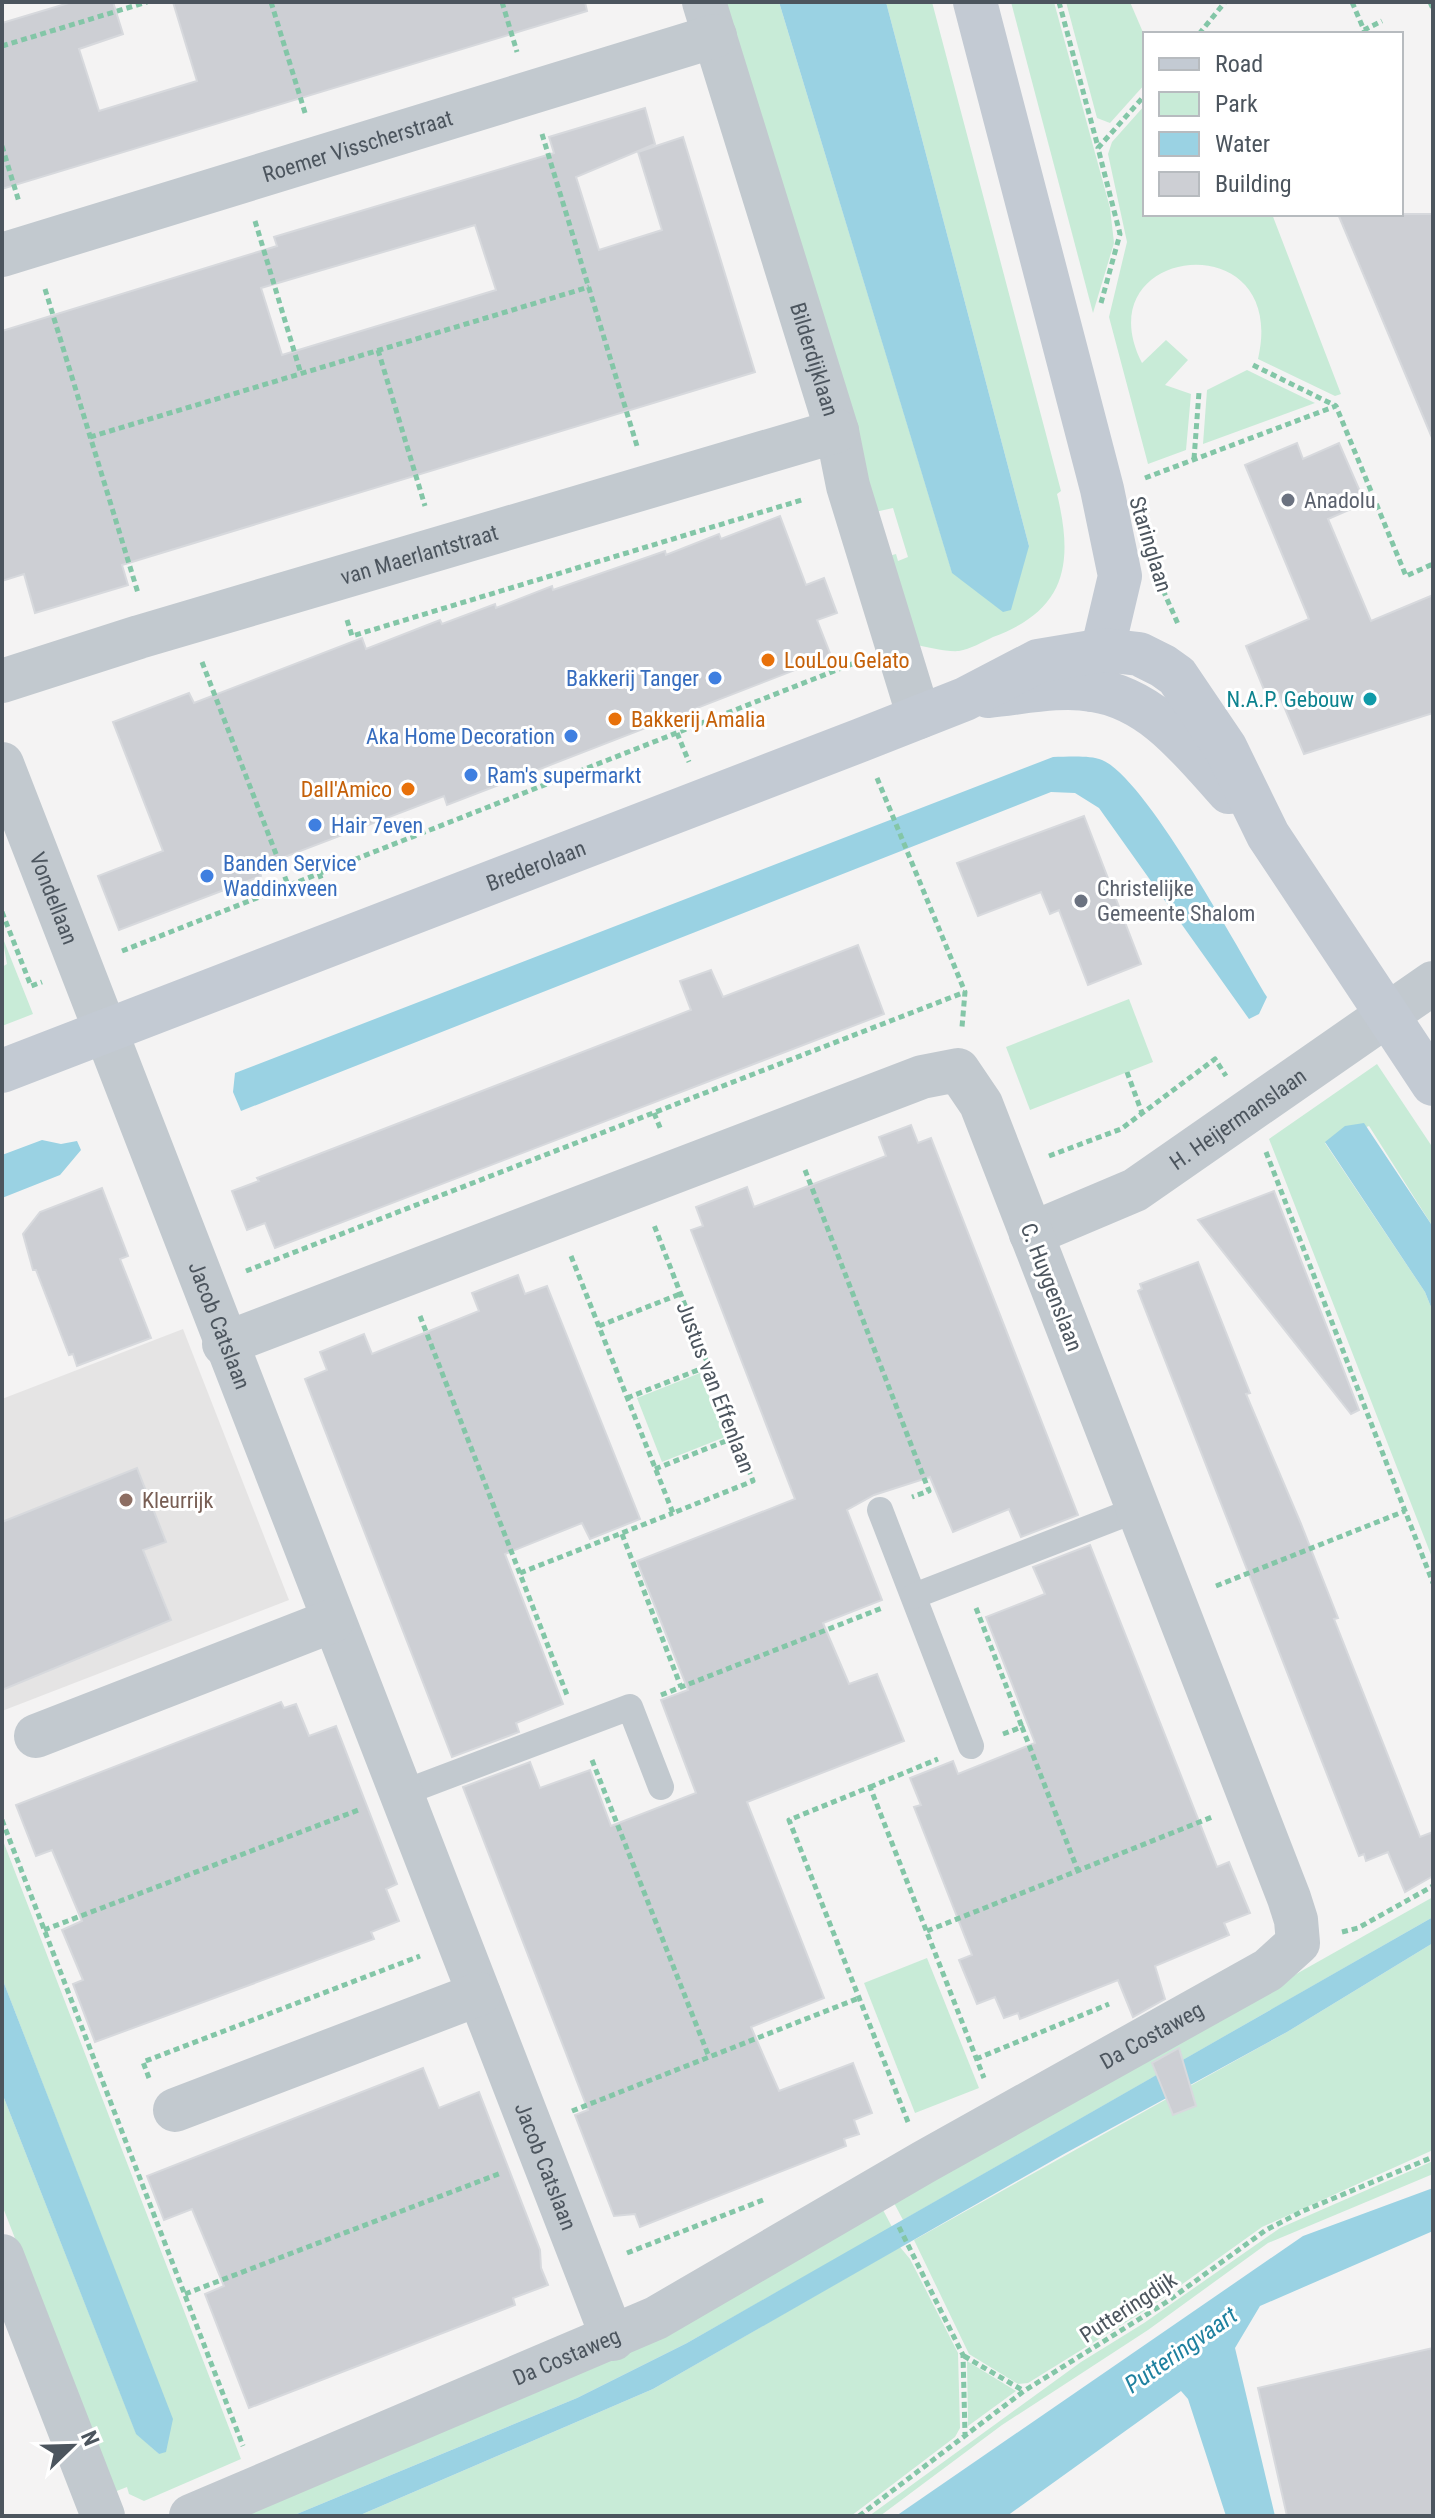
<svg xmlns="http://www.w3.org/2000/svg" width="1435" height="2518" font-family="'Roboto Condensed',sans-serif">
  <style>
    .education { fill: #e5e4e4 }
    .green { fill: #c8ebd7 }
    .water { fill: #9ad2e3 }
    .building { fill: #cdcfd4; stroke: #d7d9dd; stroke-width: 2; fill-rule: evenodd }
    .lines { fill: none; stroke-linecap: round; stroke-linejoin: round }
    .path { stroke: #83c6a7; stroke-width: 5; stroke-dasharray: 6 4; stroke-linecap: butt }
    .lane { stroke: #c2c9cf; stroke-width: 26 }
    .street { stroke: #c2c9cf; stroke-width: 44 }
    .secondary { stroke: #c3cad3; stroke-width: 44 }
    .worship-dot { fill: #6b7280; stroke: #fff; stroke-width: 3 }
    .food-dot { fill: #e8710a; stroke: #fff; stroke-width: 3 }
    .shop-dot { fill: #3f7fe0; stroke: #fff; stroke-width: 3 }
    .culture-dot { fill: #0f9aa8; stroke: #fff; stroke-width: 3 }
    .education-dot { fill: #8d6e63; stroke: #fff; stroke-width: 3 }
    .labels { text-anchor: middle; stroke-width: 6; stroke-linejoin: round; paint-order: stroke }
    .street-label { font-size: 22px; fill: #4c555e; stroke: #fff }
    .worship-label { font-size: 22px; fill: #5b616d; stroke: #fff; text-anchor: start }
    .food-label { font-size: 22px; fill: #c56008; stroke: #fff; text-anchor: start }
    .shop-label { font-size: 22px; fill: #366cbe; stroke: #fff; text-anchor: start }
    .culture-label { font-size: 22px; fill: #0d838f; stroke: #fff; text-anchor: end }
    .education-label { font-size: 22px; fill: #785e54; stroke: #fff; text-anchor: start }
    .water-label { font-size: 24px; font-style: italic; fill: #1e809f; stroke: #fff }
  </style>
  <rect width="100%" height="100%" fill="#f4f3f3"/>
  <polygon class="education" points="183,1329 289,1600 2,1711 2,1399"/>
  <g class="green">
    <path d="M726,2H779L952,572L1029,546L886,2H932L1061,491L1057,494C1074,564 1066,610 993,637C983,642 970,649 959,651C946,652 928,647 916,645L889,556L896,554L898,561L908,557L893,508L875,512Z"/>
    <polygon points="1011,2 1054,2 1110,208 1114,243 1093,313"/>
    <polygon points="1066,2 1130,2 1145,37 1145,84 1110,123 1097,118"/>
    <path d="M1145,105V214H1272L1341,394L1335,396L1258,359C1290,221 1082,245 1142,363L1166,340L1188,360L1165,385L1191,394L1186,450L1148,464L1109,317L1127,242L1108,154L1112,142Z"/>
    <polygon points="1247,370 1315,403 1203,444 1207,390"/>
    <polygon points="2,936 33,1014 2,1026 2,967 7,964"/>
    <polygon points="1129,999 1153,1062 1030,1110 1006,1047"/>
    <polygon points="1377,1064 1433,1148 1433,1227 1369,1126 1325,1143 1425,1292 1433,1312 1433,1560 1269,1139"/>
    <polygon points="700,1373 725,1437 662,1462 637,1398"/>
    <polygon points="2,1838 241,2459 144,2501 129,2494 127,2487 114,2492 2,2205 2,2093 136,2433 159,2454 172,2419 2,1978"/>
    <polygon points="1433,1897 1433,1917 903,2220 893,2201"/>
    <polygon points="1433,1943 1433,2150 1262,2227 1149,2308 1028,2383 1018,2384 969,2354 914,2240 1287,2032"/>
    <polygon points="927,1958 979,2088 915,2113 864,1983"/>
    <polygon points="1433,2161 1433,2174 1268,2243 1148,2330 1002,2425 880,2516 869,2516 1081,2362 1144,2323 1280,2228"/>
    <polygon points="882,2208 892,2227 687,2343 577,2398 292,2516 232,2516"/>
    <polygon points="900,2247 910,2259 958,2353 960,2428 955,2437 851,2516 358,2516 653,2389"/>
    <polygon points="967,2361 1016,2391 968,2426"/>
  </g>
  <g class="water">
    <polygon points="779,2 886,2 1029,546 1011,610 1003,612 952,573"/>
    <path d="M1053,757C1068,757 1089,755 1102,760C1146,778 1239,951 1267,997L1259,1014L1249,1019L1099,808L1075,793L1051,792L241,1111L233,1092L235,1073Z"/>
    <polygon points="1364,1123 1433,1227 1433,1312 1425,1292 1325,1142 1345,1126"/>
    <polygon points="42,1140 61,1144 77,1141 81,1150 60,1175 2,1198 2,1155"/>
    <polygon points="1433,1917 1433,1943 1287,2032 1064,2154 653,2389 358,2516 292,2516 577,2398 687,2343"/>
    <polygon points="2,1978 173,2419 166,2452 159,2454 136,2434 2,2093"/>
    <polygon points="1433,2188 1433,2231 1260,2306 1235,2348 1275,2516 1226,2516 1188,2399 1181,2391 1007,2516 896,2516 1303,2236"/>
  </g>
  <g class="building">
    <polygon points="72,2 113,2 123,34 79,49 99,111 197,81 173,2 585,2 587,11 2,189 2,23"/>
    <path d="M645,108L655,144L576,177L599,250L662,230L638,152L683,137L755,372L122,565L128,585L35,613L24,574L2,581V331L277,246L274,237L554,153L549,137ZM475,225L496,290L282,355L261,288Z"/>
    <polygon points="1338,214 1433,214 1433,440"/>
    <polygon points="1297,443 1303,459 1339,443 1365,503 1328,519 1371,621 1433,595 1433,713 1304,754 1278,692 1267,697 1246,646 1309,619 1245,465"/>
    <polygon points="780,516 806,585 824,578 837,613 817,620 831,656 447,805 444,796 258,867 261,876 119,930 98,876 163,851 113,722 189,693 194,703 362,638 366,649 440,620 442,624 495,604 496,608 552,586 553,590 665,551 666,555 719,534 721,539"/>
    <polygon points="1084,816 1141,964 1088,985 1059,910 1050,914 1041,892 978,916 957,863"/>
    <polygon points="858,945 884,1014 275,1248 265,1223 247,1230 232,1191 259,1181 257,1178 691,1010 680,981 711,970 723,997"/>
    <polygon points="911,1125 918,1143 931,1138 1078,1515 1021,1537 1009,1509 953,1532 930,1477 874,1495 847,1510 882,1600 823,1623 849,1684 877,1674 904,1741 747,1802 824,1998 751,2027 779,2091 853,2063 872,2113 854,2120 859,2134 844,2139 846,2146 640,2227 635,2214 614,2216 575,2115 588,2110 463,1787 530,1762 540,1788 590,1770 611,1826 696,1793 661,1700 688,1690 637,1561 795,1499 691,1230 703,1226 696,1207 747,1187 754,1207 886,1156 879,1137"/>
    <polygon points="102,1188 128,1256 120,1259 151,1338 77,1366 73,1354 69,1355 36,1270 33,1270 23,1234 40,1212"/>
    <polygon points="1274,1191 1359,1410 1351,1414 1198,1220"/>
    <polygon points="1198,1262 1250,1393 1246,1394 1301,1524 1338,1618 1334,1619 1420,1837 1433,1832 1433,1876 1405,1892 1388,1852 1366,1861 1364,1854 1359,1856 1138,1291 1142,1289 1140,1284"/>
    <polygon points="518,1275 525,1294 547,1286 640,1519 590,1539 582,1523 505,1554 563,1704 516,1723 519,1732 452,1757 305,1379 327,1370 320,1352 364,1334 372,1354 479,1311 472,1293"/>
    <polygon points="137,1468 166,1542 143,1550 171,1620 2,1690 2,1522"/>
    <polygon points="1090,1545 1217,1867 1229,1862 1250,1913 1224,1923 1229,1935 1155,1966 1165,1999 1133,2017 1118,1980 1020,2019 1018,2013 1004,2018 995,1997 977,2004 959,1960 972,1955 914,1807 921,1805 910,1778 953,1761 958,1774 1035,1743 986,1617 1045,1594 1033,1567"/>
    <polygon points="281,1702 284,1708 296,1704 309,1736 336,1726 397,1884 386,1889 399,1921 371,1932 374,1939 95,2042 73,1984 83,1980 62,1930 82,1921 52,1850 36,1856 16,1805"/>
    <polygon points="1179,2048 1196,2106 1173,2115 1152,2063"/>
    <polygon points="423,2068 439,2108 479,2092 540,2250 541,2268 548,2285 513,2298 515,2305 249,2408 205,2294 224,2286 192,2209 164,2220 147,2176"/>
    <polygon points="1433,2348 1433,2516 1287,2516 1258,2388"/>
  </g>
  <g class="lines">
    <g class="path">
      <polyline points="271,2 306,116"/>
      <polyline points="502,2 517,52"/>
      <polyline points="1059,2 1098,147"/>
      <polyline points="1352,2 1364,30 1382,21"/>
      <polyline points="1430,2 1433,9"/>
      <polyline points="1199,34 1225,2"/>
      <polyline points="2,46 147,2"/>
      <polyline points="542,134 637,446"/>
      <polyline points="2,146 19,202"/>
      <polyline points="255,221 301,374"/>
      <polyline points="45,289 138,593"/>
      <polyline points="1101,303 1120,234 1098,148 1145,95"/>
      <polyline points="378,350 425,506"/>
      <polyline points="1253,365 1336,406"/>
      <polyline points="90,437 589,287"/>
      <polyline points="1194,459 1199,392"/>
      <polyline points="1145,478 1336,406 1406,576 1433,564"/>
      <polyline points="1163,590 1178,624"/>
      <polyline points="347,620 352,636 805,499"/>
      <polyline points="202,662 288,885"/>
      <polyline points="677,733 689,762"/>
      <polyline points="877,778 965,992 962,1027"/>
      <polyline points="319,873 328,898"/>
      <polyline points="2,912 31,986 42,982"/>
      <polyline points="122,951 857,662"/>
      <polyline points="1127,1072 1142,1113"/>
      <polyline points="654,1113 661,1130"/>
      <polyline points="1266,1152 1433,1583"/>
      <polyline points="1049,1156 1121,1129 1215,1059 1226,1076"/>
      <polyline points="805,1170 929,1491 912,1497"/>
      <polyline points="571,1256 673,1513 753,1481 654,1225"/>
      <polyline points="246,1271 965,992"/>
      <polyline points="420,1316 567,1695"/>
      <polyline points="599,1326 680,1294"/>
      <polyline points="627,1398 708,1366"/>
      <polyline points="655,1469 736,1437"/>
      <polyline points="622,1534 681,1687"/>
      <polyline points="520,1573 673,1513"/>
      <polyline points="1216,1586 1405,1511"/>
      <polyline points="976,1608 1022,1727"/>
      <polyline points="661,1695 882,1608"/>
      <polyline points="1003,1734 1022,1727 1078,1871"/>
      <polyline points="592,1760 709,2057"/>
      <polyline points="870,1787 938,1759"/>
      <polyline points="2,1820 243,2446"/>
      <polyline points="44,1930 361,1809"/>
      <polyline points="927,1931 1212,1817"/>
      <polyline points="1342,1932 1358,1928 1433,1886"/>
      <polyline points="976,2059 1109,2004"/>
      <polyline points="149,2078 143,2062 420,1956"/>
      <polyline points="572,2111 859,1998"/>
      <polyline points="908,2122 789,1820 870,1787 984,2078"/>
      <polyline points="899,2227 963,2355 965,2434"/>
      <polyline points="627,2253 763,2200"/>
      <polyline points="185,2294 501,2173"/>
      <polyline points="964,2356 1024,2391"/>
      <polyline points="859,2516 1024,2391 1165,2303 1266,2230 1303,2211 1433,2157"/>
    </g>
    <g class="lane">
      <polyline points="880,1510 971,1746"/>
      <polyline points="914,1596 1138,1509"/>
      <polyline points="400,1794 630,1707 661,1787"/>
    </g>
    <g class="street">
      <path id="s1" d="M704,2L837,431L848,486L919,717"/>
      <path id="s2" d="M2,255L715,36"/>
      <path id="s3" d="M2,681L139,637L837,431"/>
      <path id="s4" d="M2,764L613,2339"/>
      <path id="s5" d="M1031,1234L1135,1190L1433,983"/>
      <polyline points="36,1736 332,1621"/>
      <polyline points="175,2110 479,1994"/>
      <polyline points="2,2256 103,2516"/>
      <path id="s6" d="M191,2516L656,2318L924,2162L1268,1970L1298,1943L1296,1920L1289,1898L981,1104L958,1070L922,1077L224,1344"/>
    </g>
    <g class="secondary">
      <polyline points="975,2 1102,489 1120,576 1093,690"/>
      <path d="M988,696C1021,693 1060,684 1093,690C1153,699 1191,750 1229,792"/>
      <path id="s7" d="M2,1071L861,740L965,699L1038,661L1104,650L1139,654L1163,666L1177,676L1225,747L1268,835L1433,1084"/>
    </g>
  </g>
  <g class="worship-dot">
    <circle cx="1288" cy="500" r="8"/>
    <circle cx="1081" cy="901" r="8"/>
  </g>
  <g class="food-dot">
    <circle cx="768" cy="660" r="8"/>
    <circle cx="615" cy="719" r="8"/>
    <circle cx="408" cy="789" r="8"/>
  </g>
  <g class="shop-dot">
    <circle cx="715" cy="678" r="8"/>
    <circle cx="571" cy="736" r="8"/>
    <circle cx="471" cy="775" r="8"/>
    <circle cx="315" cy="825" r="8"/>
    <circle cx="207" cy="876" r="8"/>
  </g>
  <circle class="culture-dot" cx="1370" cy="699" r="8"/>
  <circle class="education-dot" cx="126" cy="1500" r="8"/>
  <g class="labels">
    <g class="street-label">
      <text dy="8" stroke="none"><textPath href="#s2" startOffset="372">Roemer Visscherstraat</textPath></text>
      <text dy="8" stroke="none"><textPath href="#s1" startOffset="374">Bilderdijklaan</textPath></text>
      <text transform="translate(1151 544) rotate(73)" y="8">Staringlaan</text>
      <text dy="8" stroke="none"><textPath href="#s3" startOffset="436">van Maerlantstraat</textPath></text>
      <text dy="8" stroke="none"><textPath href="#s7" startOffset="572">Brederolaan</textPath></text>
      <text dy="8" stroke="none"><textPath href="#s4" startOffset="144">Vondellaan</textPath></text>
      <text dy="8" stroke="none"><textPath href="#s5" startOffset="238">H. Heijermanslaan</textPath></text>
      <text transform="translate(1052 1287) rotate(69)" y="8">C. Huygenslaan</text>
      <text dy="8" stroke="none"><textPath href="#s4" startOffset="602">Jacob Catslaan</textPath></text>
      <text transform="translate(716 1387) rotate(69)" y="8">Justus van Effenlaan</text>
      <text dy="8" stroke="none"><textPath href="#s6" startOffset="1076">Da Costaweg</textPath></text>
      <text dy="8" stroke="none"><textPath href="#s4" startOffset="1504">Jacob Catslaan</textPath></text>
      <text transform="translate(1128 2307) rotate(-33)" y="8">Putteringdijk</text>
      <text dy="8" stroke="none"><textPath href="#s6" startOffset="408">Da Costaweg</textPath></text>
    </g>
    <g class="worship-label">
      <text x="1304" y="508">Anadolu</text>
      <text x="1097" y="896">Christelijke<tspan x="1097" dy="25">Gemeente Shalom</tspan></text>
    </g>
    <g class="food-label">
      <text x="784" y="668">LouLou Gelato</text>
      <text x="631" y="727">Bakkerij Amalia</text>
      <text x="392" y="797" text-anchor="end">Dall'Amico</text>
    </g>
    <g class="shop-label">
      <text x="699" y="686" text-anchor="end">Bakkerij Tanger</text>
      <text x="555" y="744" text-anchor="end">Aka Home Decoration</text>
      <text x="487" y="783">Ram's supermarkt</text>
      <text x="331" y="833">Hair 7even</text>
      <text x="223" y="871">Banden Service<tspan x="223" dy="25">Waddinxveen</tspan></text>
    </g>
    <g class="culture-label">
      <text x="1354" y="707">N.A.P. Gebouw</text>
    </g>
    <g class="education-label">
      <text x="142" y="1508">Kleurrijk</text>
    </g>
    <g class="water-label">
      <text transform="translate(1181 2350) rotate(-35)" y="8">Putteringvaart</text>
    </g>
  </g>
  <rect width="1435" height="2518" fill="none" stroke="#4c555e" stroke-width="8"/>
  <rect x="1143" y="32" width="260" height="184" fill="#ffffff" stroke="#b7bbbf" stroke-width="2"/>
  <rect x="1159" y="58" width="40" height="12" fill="#c3cad3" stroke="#b7bbbf" stroke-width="2"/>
  <text x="1215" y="72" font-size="24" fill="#4c555e">Road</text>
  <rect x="1159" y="92" width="40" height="24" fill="#c8ebd7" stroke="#b7bbbf" stroke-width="2"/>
  <text x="1215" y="112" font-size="24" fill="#4c555e">Park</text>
  <rect x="1159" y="132" width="40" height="24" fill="#9ad2e3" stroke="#b7bbbf" stroke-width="2"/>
  <text x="1215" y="152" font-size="24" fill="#4c555e">Water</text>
  <rect x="1159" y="172" width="40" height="24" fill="#cdcfd4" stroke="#b7bbbf" stroke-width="2"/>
  <text x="1215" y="192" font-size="24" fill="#4c555e">Building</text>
  <g transform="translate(72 2446) rotate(67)" stroke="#ffffff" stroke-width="6" paint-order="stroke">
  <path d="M0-6L14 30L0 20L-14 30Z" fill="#4c555e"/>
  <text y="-12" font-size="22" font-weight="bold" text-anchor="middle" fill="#4c555e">N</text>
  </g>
</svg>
